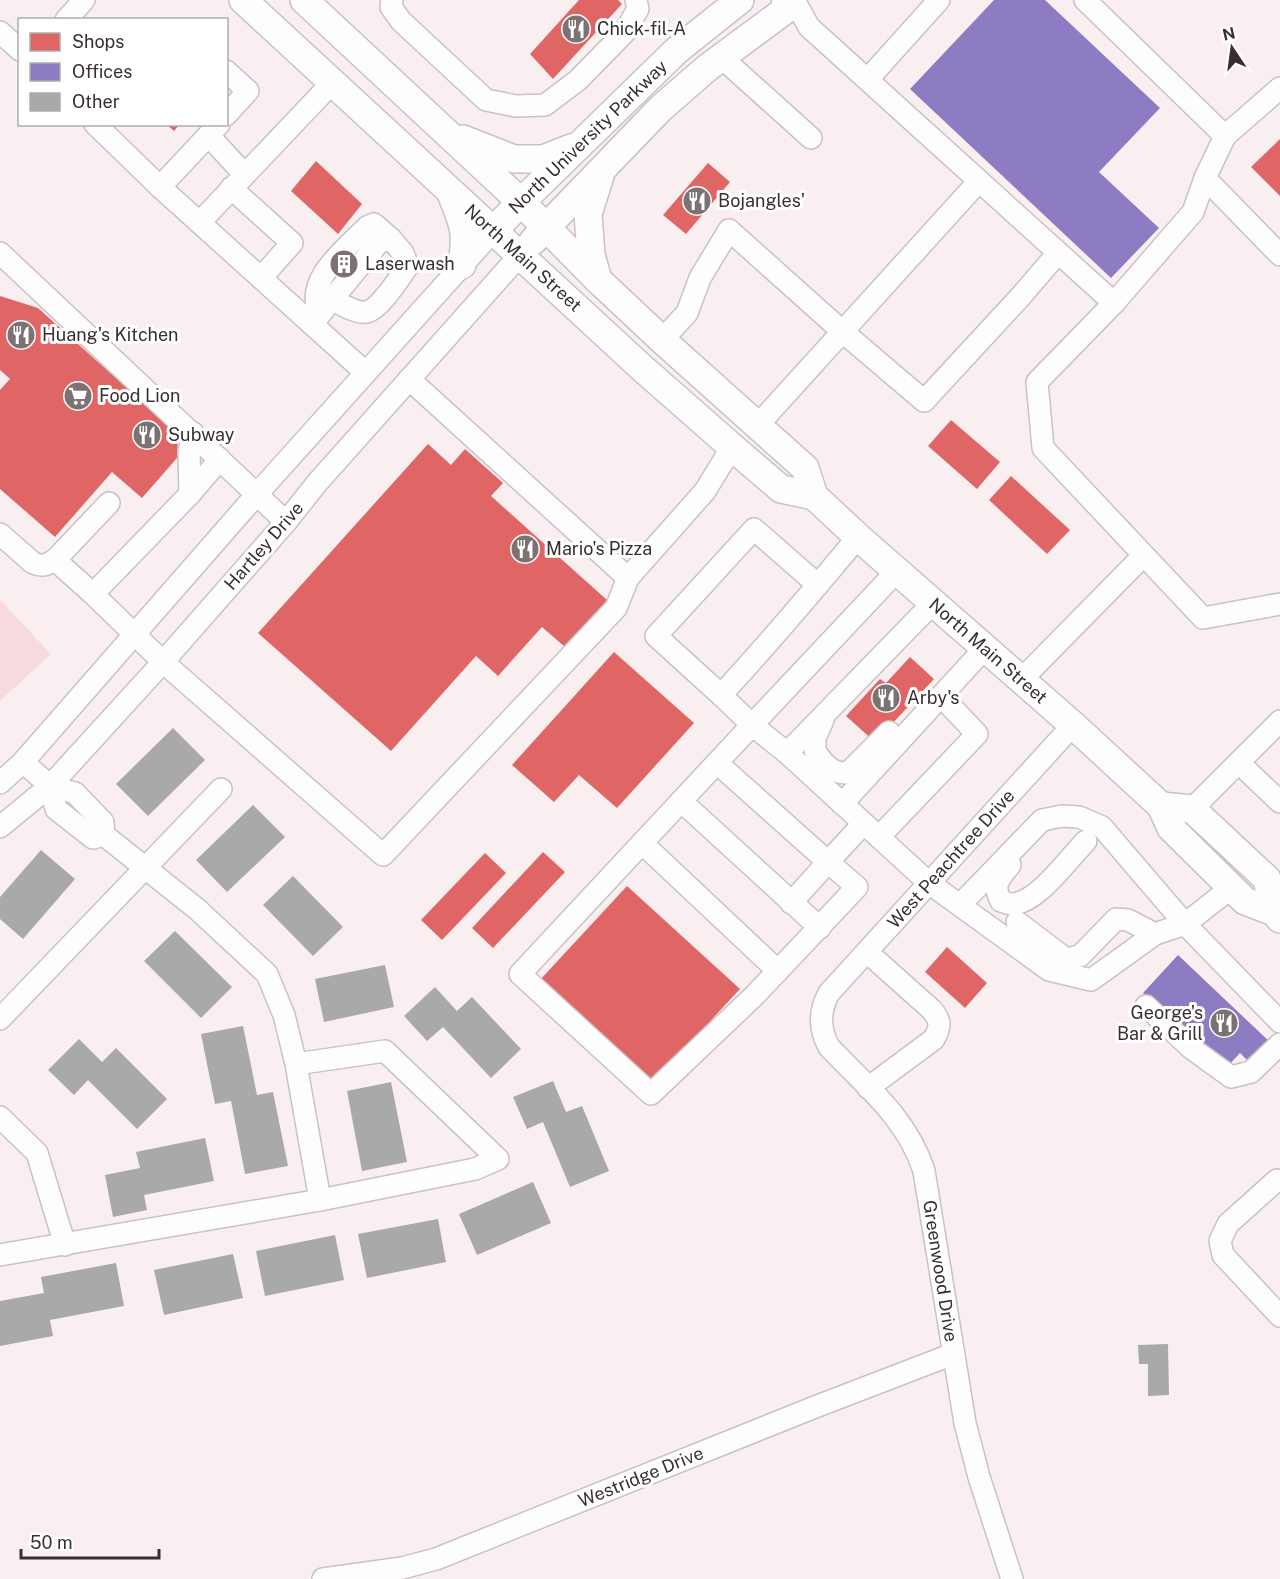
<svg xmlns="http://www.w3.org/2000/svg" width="1280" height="1579" font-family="'Public Sans',sans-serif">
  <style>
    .green { fill: #f6dadd }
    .shops { fill: #e06666 }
    .offices { fill: #8e7cc3 }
    .building { fill: #a9a8aa }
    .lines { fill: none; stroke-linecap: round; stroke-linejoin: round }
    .minor-casing { stroke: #cac1c2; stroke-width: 24 }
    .major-casing { stroke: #cac1c2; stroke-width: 30 }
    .minor { stroke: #fefdfd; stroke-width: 21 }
    .major { stroke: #fefdfd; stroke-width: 27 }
    .labels { text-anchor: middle; stroke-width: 6; stroke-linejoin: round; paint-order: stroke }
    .poi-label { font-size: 18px; fill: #392f30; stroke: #fff; text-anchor: start }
    .street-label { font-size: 18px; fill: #392f30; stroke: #fff }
  </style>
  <rect width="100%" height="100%" fill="#faeff0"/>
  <polygon class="green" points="0,600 51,654 0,701"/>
  <g class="shops">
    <polygon points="579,0 618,0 622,4 553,79 530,54"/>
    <polygon points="166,124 180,124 174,131"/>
    <polygon points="1280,139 1280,196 1251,167"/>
    <polygon points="316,161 362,204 338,234 291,191"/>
    <polygon points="708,163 730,182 686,234 663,215"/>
    <polygon points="0,296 38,308 178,434 177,458 142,498 112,472 55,537 0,489 0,390 10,379 0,370"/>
    <polygon points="951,420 1000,462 977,489 928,446"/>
    <polygon points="428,444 451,465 465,449 503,483 491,496 607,600 565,647 542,627 498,676 476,656 391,751 258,633"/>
    <polygon points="1011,476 1070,530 1047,554 989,500"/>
    <polygon points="614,652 694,723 617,808 579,775 554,802 512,765"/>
    <polygon points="910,657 934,679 875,742 846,716 880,679 886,683"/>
    <polygon points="543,852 565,872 493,948 472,928"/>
    <polygon points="485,853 506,873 442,940 421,920"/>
    <polygon points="627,886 740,989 652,1084 539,981"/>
    <polygon points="947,947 987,983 965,1008 925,972"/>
  </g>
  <g class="offices">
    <polygon points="994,0 1045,0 1160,108 1099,172 1159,228 1111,278 910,89"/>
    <polygon points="1178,955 1272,1044 1252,1065 1240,1053 1226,1068 1143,993"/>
  </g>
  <g class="building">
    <polygon points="173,728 205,760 148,816 116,784"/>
    <polygon points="253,805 285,837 227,892 196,860"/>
    <polygon points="41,850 75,879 23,939 0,919 0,897"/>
    <polygon points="293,876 343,927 313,956 263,905"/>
    <polygon points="175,931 232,987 201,1018 144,961"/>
    <polygon points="385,965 394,1007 324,1022 315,979"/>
    <polygon points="435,987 457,1011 472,997 521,1049 491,1078 443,1027 427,1041 404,1016"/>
    <polygon points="243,1026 257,1095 273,1092 288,1166 245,1174 231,1101 215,1104 201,1034"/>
    <polygon points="79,1039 102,1062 116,1048 167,1099 137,1129 88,1080 74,1095 48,1070"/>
    <polygon points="553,1081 566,1112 582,1106 609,1171 570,1187 543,1122 527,1129 513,1097"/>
    <polygon points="391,1082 407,1162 362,1171 347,1091"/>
    <polygon points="205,1138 214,1181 144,1195 147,1210 113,1217 105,1175 140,1168 136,1152"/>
    <polygon points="533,1182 551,1223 477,1255 459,1214"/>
    <polygon points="438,1219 446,1262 367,1278 358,1234"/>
    <polygon points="335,1235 344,1280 265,1296 256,1251"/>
    <polygon points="233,1254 243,1298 164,1315 154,1270"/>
    <polygon points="116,1263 124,1306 50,1320 53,1336 0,1346 0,1301 44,1293 41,1277"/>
    <polygon points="1168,1344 1169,1395 1148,1396 1148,1364 1139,1364 1138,1345"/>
  </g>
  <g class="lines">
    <g class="minor-casing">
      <g id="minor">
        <polyline points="392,0 391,7 401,21 486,100 516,106 545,105 578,80 624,33 638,9 636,0"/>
        <polyline points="794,0 809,27 1114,303 1037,382 1043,448 1203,618 1280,604"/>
        <polyline points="1085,0 1225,136"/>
        <polyline points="66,20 84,0"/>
        <polyline points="0,32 20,50"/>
        <polyline points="722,58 811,138"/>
        <polyline points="226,71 248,91 226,115"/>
        <polyline points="868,79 939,0"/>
        <polyline points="95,124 160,187 365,372"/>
        <polyline points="209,136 244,174"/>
        <polyline points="1205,178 1280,255"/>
        <polyline points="160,187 219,124"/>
        <polyline points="231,188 292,243 261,278"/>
        <polyline points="200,222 333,82"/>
        <polyline points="0,253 286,522"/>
        <polyline points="1114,303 1193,212 1205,178 1225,136 1280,88"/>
        <path d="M320,314C303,280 347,248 367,227L374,224L391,239"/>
        <path d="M312,324L379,242L391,239L403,253L408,266C399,278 381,308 367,312C356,314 342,304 332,300"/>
        <polyline points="662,340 687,313 700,278 729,230 843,332 924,401 1021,296 1058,253"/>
        <polyline points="409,379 628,578 705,491 732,447"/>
        <polyline points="757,426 979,181"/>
        <polyline points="220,459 190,494 93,594 163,662 383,855 616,608 628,578"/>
        <polyline points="190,494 189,452 193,433"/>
        <path d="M0,534L33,563C42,567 46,565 55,560"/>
        <path d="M818,585L754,529L656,636L721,695C768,644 813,591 858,537"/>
        <polyline points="93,594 55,560 109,503"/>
        <polyline points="1021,680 1143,556"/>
        <polyline points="721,695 752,725 897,571"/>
        <path d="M823,720L815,738V751C823,763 831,774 848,773L889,732"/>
        <polyline points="787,753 933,603"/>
        <polyline points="23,762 50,786 75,793 103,822 104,835 197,909 267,974 284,1015 296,1064 320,1200 475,1169 498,1159 385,1051 296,1064"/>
        <polyline points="717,763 828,862 791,903"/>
        <polyline points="1239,763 1280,802"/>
        <polyline points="0,783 23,762 257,494 493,231"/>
        <polyline points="50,786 56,809 93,838 104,835"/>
        <polyline points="681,801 820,928"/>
        <polyline points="842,804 985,648"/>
        <polyline points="1192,809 1280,721"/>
        <polyline points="863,824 828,862 857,887 755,995 651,1094 520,974 752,725 787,753 929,883 1049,970 1091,980 1155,934 1185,924 1102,827 1079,817 1062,816 1042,820 960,905"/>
        <polyline points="0,827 50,786 163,662 286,522 317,483 520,255"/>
        <polyline points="879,837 977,734 941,696"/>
        <polyline points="642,843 778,971"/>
        <path d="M1010,865C999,879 992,884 1001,901C1005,902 1010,905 1014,904C1040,900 1068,859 1086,841"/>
        <polyline points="1231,888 1185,924 1280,1022"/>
        <polyline points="1017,922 1066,959 1080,956 1116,919 1128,920 1155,934"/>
        <path d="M867,952L932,1010C941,1021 941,1026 934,1039L868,1088"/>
        <polyline points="1146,1006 1191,1048 1231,1077 1251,1072 1280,1044"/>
        <polyline points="0,1019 221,789"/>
        <polyline points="0,1117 37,1153 65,1245"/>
        <polyline points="1277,1180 1228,1224 1220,1241 1223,1255 1280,1316"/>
        <polyline points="0,1255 320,1200"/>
        <polyline points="323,1579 402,1568 436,1559 815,1407 953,1354"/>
        <path d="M1012,1579L979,1477L965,1423L924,1171C907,1118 866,1086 829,1047C819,1029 819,1011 829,993L1073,725"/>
      </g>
    </g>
    <g class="major-casing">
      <g id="major">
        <polyline points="243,0 641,367 732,447 781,489 814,496"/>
        <polyline points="304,0 521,202 598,280 662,340 805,468 814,496 858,537 1073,725 1161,806 1171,828 1245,901 1274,912 1280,919"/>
        <polyline points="463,139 514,159 543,159 571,148"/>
        <path d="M452,196C464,225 467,233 462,265"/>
        <polyline points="493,231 521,202 676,51 740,0"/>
        <polyline points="533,241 660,109 707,68 784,11 786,0"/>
        <polyline points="598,280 591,255 588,214 600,176"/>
        <polyline points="1161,806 1192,809 1253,866 1267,879 1274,912"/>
      </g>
    </g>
    <use href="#minor" class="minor"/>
    <use href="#major" class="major"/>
  </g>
  <defs>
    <g id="restaurant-disc" transform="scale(1.5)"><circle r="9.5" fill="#7d7273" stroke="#fff"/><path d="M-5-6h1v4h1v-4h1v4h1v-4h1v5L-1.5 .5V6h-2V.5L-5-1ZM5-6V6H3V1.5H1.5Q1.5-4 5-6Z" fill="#fff"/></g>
    <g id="building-disc" transform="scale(1.5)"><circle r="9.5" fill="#7d7273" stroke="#fff"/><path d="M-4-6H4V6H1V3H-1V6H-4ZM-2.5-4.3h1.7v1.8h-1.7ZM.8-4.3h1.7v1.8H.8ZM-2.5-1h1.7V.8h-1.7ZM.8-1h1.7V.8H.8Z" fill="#fff"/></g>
    <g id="supermarket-disc" transform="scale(1.5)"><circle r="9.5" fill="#7d7273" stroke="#fff"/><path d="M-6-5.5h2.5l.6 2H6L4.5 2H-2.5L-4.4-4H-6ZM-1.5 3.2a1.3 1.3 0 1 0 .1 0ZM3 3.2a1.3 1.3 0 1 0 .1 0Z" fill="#fff"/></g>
  </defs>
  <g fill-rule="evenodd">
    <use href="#restaurant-disc" x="576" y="29"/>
    <use href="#restaurant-disc" x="697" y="201"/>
    <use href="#building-disc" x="344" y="264"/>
    <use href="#restaurant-disc" x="21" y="335"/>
    <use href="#supermarket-disc" x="78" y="396"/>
    <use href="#restaurant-disc" x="147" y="435"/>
    <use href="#restaurant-disc" x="525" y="549"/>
    <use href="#restaurant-disc" x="886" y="698"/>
    <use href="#restaurant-disc" x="1224" y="1023"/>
  </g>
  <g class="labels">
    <g class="poi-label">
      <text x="597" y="35">Chick-fil-A</text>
      <text x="718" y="207">Bojangles'</text>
      <text x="365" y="270">Laserwash</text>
      <text x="42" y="341">Huang's Kitchen</text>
      <text x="99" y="402">Food Lion</text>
      <text x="168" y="441">Subway</text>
      <text x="546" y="555">Mario's Pizza</text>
      <text x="907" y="704">Arby's</text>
      <text x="1203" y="1019" text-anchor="end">George's<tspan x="1203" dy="21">Bar &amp; Grill</tspan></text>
    </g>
    <g class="street-label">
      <text transform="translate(588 137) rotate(-44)" y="6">North University Parkway</text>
      <text transform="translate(523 258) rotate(42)" y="6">North Main Street</text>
      <text transform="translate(264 546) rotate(-49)" y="6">Hartley Drive</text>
      <text transform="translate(988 651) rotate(41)" y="6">North Main Street</text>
      <text transform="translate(951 859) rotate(-48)" y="6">West Peachtree Drive</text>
      <text transform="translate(940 1271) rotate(81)" y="6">Greenwood Drive</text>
      <text transform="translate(641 1477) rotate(-22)" y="6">Westridge Drive</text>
    </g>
  </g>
  <rect x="18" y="18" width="210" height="108" fill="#ffffff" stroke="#b0acac" stroke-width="1.5"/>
  <rect x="30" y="33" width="30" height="18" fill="#e06666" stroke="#b0acac" stroke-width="1.5"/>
  <text x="72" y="48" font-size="18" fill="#392f30">Shops</text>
  <rect x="30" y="63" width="30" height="18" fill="#8e7cc3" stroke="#b0acac" stroke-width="1.5"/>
  <text x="72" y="78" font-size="18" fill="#392f30">Offices</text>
  <rect x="30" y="93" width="30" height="18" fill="#a9a8aa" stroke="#b0acac" stroke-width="1.5"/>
  <text x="72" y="108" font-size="18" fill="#392f30">Other</text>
  <g transform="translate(1232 48) rotate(347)" stroke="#ffffff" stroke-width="4.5" paint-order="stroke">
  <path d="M0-4.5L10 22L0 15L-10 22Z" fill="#392f30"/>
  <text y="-9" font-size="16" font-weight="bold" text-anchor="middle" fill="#392f30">N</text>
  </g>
  <path d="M21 1549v9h138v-9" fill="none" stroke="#392f30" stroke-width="3"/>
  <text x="30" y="1549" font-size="18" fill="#392f30" stroke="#ffffff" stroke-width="4.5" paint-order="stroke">50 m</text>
</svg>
